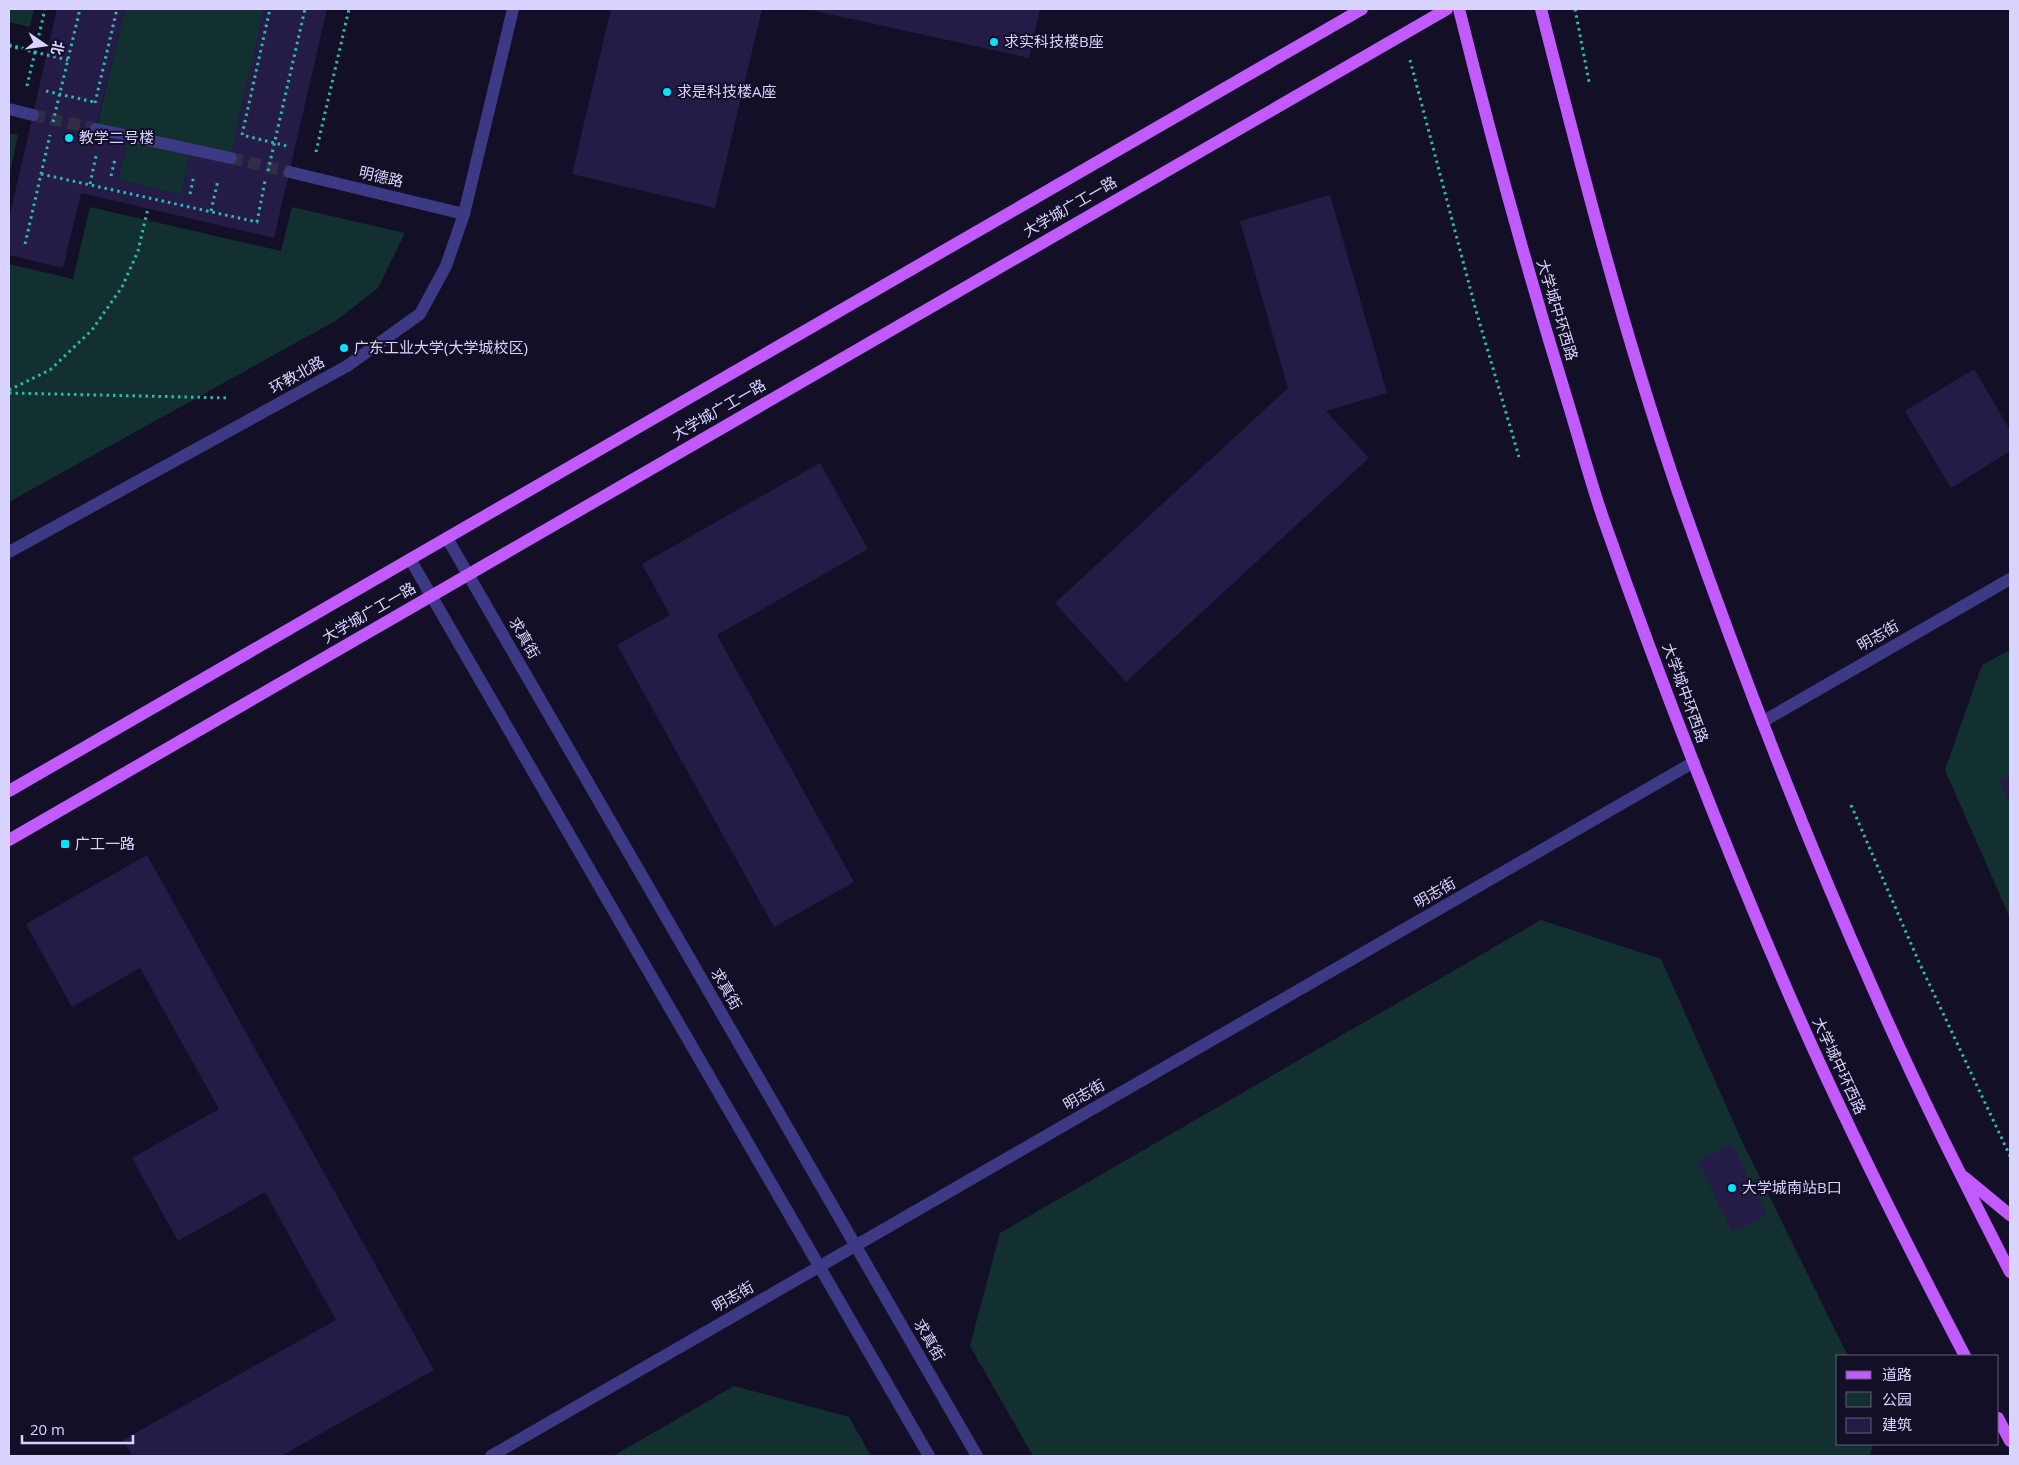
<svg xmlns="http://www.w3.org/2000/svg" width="2019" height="1465" font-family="'Open Sans','Noto Sans SC',sans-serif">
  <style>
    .green { fill: #12302f }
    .building { fill: #241b47 }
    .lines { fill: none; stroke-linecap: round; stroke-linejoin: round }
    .minor-tunnel { stroke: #312d47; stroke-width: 12; stroke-dasharray: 12 6; stroke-linecap: butt }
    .path { stroke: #2fb8b0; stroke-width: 3; stroke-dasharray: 2.5 4; stroke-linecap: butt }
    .minor { stroke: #3d3a85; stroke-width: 12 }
    .major { stroke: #c25bff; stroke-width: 12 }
    .path-bridge { stroke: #2fb8b0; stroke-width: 3; stroke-dasharray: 2.5 4; stroke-linecap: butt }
    .poi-dot { fill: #00e5ff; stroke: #130f26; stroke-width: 2 }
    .labels { text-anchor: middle; stroke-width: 4; stroke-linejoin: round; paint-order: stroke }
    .poi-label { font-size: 15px; fill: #d9d4ff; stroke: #130f26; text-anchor: start }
    .street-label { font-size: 15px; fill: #d9d4ff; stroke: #130f26 }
  </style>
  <rect width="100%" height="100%" fill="#130f26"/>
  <g class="green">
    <polygon points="9,9 34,9 30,27 9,22"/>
    <polygon points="125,9 264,9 229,163 190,154 181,195 118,180 127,142 96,129"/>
    <polygon points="9,133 18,135 9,176"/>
    <polygon points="90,207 281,251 292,207 405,233 378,288 337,320 9,502 9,264 73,279"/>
    <polygon points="2010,650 2010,918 1945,770 1982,665"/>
    <polygon points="1541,920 1661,959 1741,1139 1848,1356 1838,1356 1838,1444 1873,1444 1870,1456 1033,1456 970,1346 1000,1233"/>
    <polygon points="734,1386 849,1417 871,1456 613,1456"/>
  </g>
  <g class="building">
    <polygon points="57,9 125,9 94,135 127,142 118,180 181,195 190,154 229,163 264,9 327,9 274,238 81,193 63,268 9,255 9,219"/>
    <polygon points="611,9 762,9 715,208 572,174"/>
    <polygon points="806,9 1040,9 1029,58"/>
    <polygon points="1330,195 1387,393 1326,411 1369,458 1126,682 1055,603 1288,388 1240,221"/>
    <polygon points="1974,369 2010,430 2010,451 1951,488 1905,411"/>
    <polygon points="820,463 868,549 717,635 854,882 774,927 617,645 670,615 642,564"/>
    <polygon points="2010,775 2010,803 1999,780"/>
    <polygon points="147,855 434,1370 281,1456 133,1456 123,1440 336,1320 265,1192 178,1241 132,1158 219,1109 140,968 72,1007 26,924"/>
    <polygon points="1732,1144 1767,1215 1732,1232 1698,1161"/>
  </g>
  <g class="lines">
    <g class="minor-tunnel">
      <polyline points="33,115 96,129"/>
      <polyline points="231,158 290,172"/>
    </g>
    <g class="path">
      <polyline points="1575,9 1589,82"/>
      <polyline points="9,45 35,51"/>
      <polyline points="1410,60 1475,307 1519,457"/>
      <polyline points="27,86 45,9"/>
      <polyline points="46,91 94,102"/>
      <polyline points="95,103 117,9"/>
      <polyline points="242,135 270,9"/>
      <polyline points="246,136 287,146"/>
      <polyline points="316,152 349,9"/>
      <polyline points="41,174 257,222 265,181"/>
      <polyline points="111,176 115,159"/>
      <polyline points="90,184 96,156"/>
      <polyline points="190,194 194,175"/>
      <polyline points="211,211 218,180"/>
      <polyline points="25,244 50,135"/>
      <polyline points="9,390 50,370 92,330 122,287 138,251 148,208"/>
      <polyline points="9,393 229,398"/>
      <polyline points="1851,805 1918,960 2010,1156"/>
    </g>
    <g class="minor">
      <polyline points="9,109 33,115"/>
      <polyline points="96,129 231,158"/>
      <polyline points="290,172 464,214"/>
      <polyline points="447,538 977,1456"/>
      <polyline points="9,552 347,366 420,314 446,266 464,214 513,9"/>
      <polyline points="410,559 929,1456"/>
      <polyline points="1762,722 2010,579"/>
      <polyline points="491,1456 1694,762"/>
    </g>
    <g class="major">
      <path d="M1459,9C1491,138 1526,266 1565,393C1578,435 1589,477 1603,518C1663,689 1729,859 1802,1024C1852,1137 1908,1247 1965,1356"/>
      <path d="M1541,9C1582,171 1624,334 1678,492C1737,661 1801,828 1874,991C1916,1087 1963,1180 2010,1272"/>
      <polyline points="9,791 1362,9"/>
      <polyline points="9,840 1447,9"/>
      <polyline points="1964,1177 2010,1215"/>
      <polyline points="1998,1418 2010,1441"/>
    </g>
    <g class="path-bridge">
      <polyline points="9,46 68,60"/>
      <polyline points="53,122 80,9"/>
      <polyline points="268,171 305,9"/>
    </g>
  </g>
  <g class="poi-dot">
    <circle cx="994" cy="42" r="5"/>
    <circle cx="667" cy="92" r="5"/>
    <circle cx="69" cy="138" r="5"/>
    <circle cx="344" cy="348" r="5"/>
    <rect x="60" y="839" width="10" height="10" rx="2.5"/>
    <circle cx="1732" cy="1188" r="5"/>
  </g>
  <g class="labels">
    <g class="poi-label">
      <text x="1004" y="47">求实科技楼B座</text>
      <text x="677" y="97">求是科技楼A座</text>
      <text x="79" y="143">教学二号楼</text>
      <text x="354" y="353">广东工业大学(大学城校区)</text>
      <text x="75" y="849">广工一路</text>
      <text x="1742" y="1193">大学城南站B口</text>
    </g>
    <g class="street-label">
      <text transform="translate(381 177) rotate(13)" y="5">明德路</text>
      <text transform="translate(1070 207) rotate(-30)" y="5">大学城广工一路</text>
      <text transform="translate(1557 310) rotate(73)" y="5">大学城中环西路</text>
      <text transform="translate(297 375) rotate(-29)" y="5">环教北路</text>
      <text transform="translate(719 410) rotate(-30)" y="5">大学城广工一路</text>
      <text transform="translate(369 613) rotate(-30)" y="5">大学城广工一路</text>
      <text transform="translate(1878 636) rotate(-30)" y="5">明志街</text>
      <text transform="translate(524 638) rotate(60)" y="5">求真街</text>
      <text transform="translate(1685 693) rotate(70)" y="5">大学城中环西路</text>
      <text transform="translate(1435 893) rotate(-30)" y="5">明志街</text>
      <text transform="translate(726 989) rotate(60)" y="5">求真街</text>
      <text transform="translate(1839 1066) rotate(65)" y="5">大学城中环西路</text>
      <text transform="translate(1084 1095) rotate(-30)" y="5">明志街</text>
      <text transform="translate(733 1297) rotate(-30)" y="5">明志街</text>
      <text transform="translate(929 1340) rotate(60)" y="5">求真街</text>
    </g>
  </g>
  <rect width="2019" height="1465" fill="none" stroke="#d9d4ff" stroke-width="20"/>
  <rect x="1836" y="1355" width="162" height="90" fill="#130f26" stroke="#625e7d"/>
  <rect x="1846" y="1371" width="25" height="8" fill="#c25bff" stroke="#625e7d"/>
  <text x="1882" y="1380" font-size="15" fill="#d9d4ff">道路</text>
  <rect x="1846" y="1392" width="25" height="15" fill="#12302f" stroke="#625e7d"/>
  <text x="1882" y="1405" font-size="15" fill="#d9d4ff">公园</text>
  <rect x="1846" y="1418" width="25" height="15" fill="#241b47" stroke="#625e7d"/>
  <text x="1882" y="1430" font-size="15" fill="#d9d4ff">建筑</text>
  <g transform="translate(45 45) rotate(103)" stroke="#130f26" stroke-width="4" paint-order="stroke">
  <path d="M0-4L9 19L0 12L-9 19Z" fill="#d9d4ff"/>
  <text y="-8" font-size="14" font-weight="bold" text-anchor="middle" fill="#d9d4ff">北</text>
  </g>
  <path d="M22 1435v8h111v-8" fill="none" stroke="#d9d4ff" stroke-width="2.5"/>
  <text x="30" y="1435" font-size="15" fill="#d9d4ff" stroke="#130f26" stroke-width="4" paint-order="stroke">20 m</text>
</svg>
